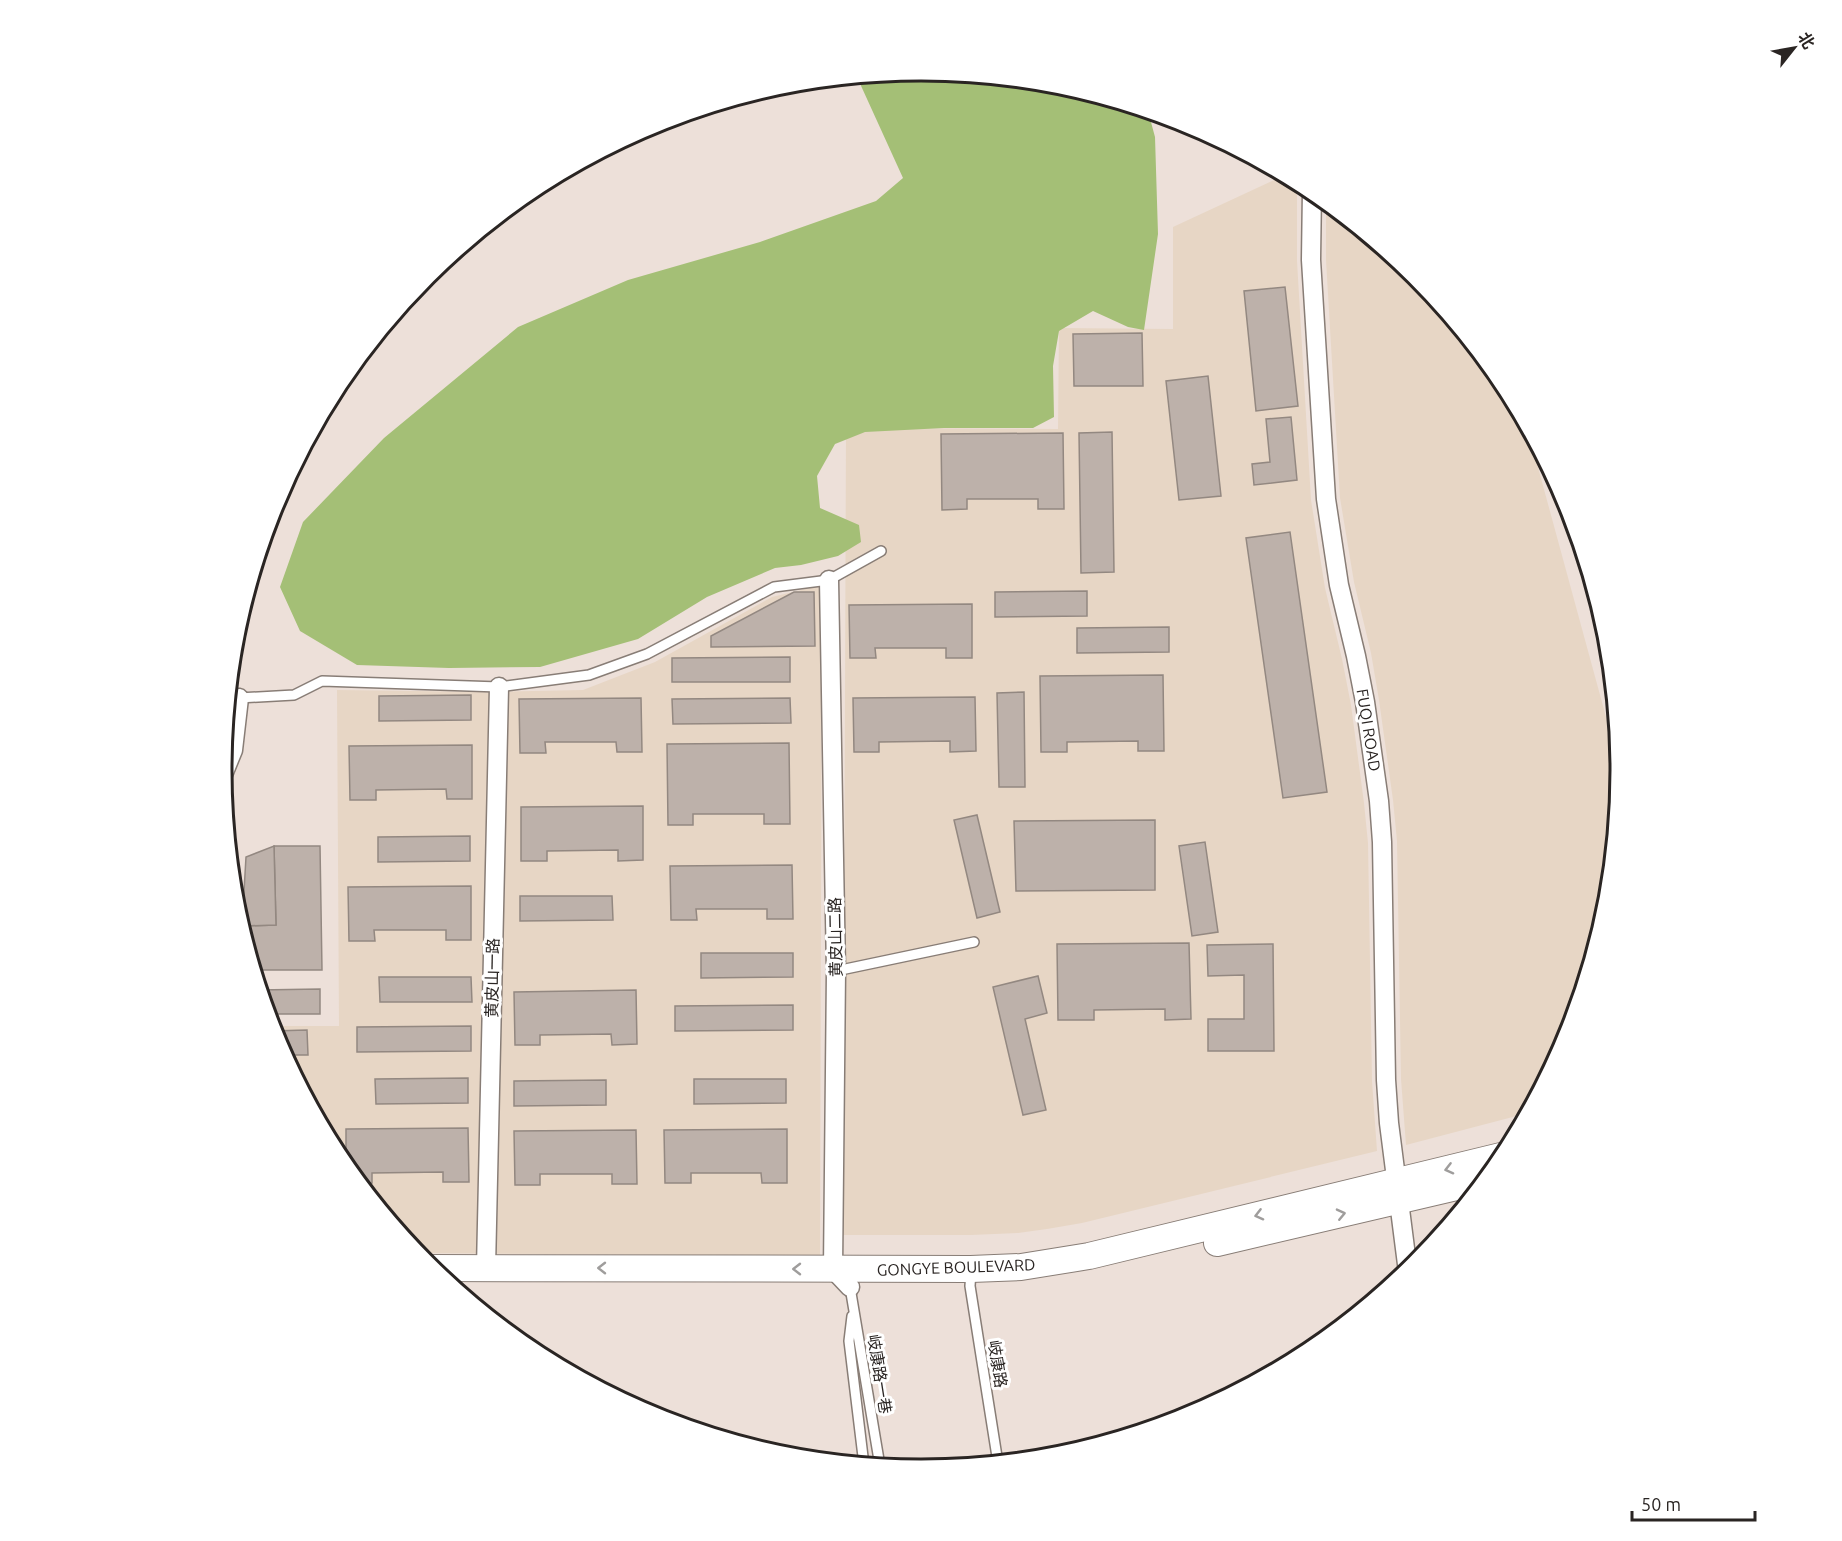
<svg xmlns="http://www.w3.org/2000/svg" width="1842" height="1541" font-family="Ubuntu,'Noto Sans SC',sans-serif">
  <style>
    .industrial { fill: #e7d6c5 }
    .forest { fill: #a4bf76 }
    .building { fill: #bdb1aa; stroke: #938881; stroke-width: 1.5 }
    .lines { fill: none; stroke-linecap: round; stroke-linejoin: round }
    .lane-casing { stroke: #887d76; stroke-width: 12 }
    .street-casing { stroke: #887d76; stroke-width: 21 }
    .secondary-casing { stroke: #887d76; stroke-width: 28 }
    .lane { stroke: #fff; stroke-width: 9 }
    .street { stroke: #fff; stroke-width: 18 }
    .secondary { stroke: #fff; stroke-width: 26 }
    .oneway { stroke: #9f9d9c }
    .labels { text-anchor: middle; stroke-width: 6; stroke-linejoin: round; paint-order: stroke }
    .street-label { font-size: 16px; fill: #2a2523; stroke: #fff }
    .rim { fill: none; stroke: #2a2523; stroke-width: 3 }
  </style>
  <rect width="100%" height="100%" fill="#ede0d9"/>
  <g class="industrial">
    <polygon points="1285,175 1297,182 1297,261 1311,500 1325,588 1342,659 1351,705 1364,803 1368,843 1372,1081 1377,1151 1082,1223 1047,1229 1018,1233 971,1235 843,1235 846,428 1058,429 1059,328 1173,329 1173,227"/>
    <polygon points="1326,202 1416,276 1503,382 1527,427 1621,772 1607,907 1568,1039 1528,1113 1406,1145 1401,1079 1397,841 1393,800 1379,700 1371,653 1354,582 1340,498 1326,260"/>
    <polygon points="822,585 820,1256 415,1253 339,1159 274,1038 270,1026 339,1026 337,690 487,692 583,690 655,662 772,597"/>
  </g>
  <polygon class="forest" points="921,71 1058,84 1148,111 1155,137 1158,234 1144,330 1128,327 1093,311 1059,331 1053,366 1054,417 1033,428 944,428 865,432 835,444 817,476 820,508 859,525 861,542 838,556 801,565 775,568 707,597 638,639 540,667 449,668 357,665 300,631 280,587 303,522 384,438 518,327 628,280 760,242 876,201 903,178 857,77"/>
  <g class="building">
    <polygon points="1285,287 1298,406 1256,411 1244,291"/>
    <polygon points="1142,333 1143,386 1074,386 1073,334"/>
    <polygon points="1208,376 1221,496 1179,500 1166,381"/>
    <polygon points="1291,417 1297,480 1254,485 1252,464 1270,462 1266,419"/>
    <polygon points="1112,432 1114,572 1081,573 1079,433"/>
    <polygon points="1063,433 1064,509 1038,509 1038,499 967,499 967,509 942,510 941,434"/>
    <polygon points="1290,532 1327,792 1283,798 1246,538"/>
    <polygon points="1087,591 1087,616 995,617 995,592"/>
    <polygon points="794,592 814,592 815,646 711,647 711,636"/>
    <polygon points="972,604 972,658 946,658 946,648 875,648 876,658 850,658 849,605"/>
    <polygon points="1169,627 1169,652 1077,653 1077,628"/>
    <polygon points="790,657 790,682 672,682 672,658"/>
    <polygon points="1163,675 1164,751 1138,751 1138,741 1067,742 1067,752 1041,752 1040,676"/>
    <polygon points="1024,692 1025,787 999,787 997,693"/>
    <polygon points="471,695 471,720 379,721 379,696"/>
    <polygon points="975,697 976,751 950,752 950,741 879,742 879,752 854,752 853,698"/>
    <polygon points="641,698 642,752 617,752 616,742 545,742 546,753 520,753 519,699"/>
    <polygon points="790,698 791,723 673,724 672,699"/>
    <polygon points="789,743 790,824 764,824 764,814 693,814 693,825 668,825 667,744"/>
    <polygon points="472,745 472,799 447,799 446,789 376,790 376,800 350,800 349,746"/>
    <polygon points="643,806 643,860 618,861 618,850 547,851 547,861 521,861 521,807"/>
    <polygon points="977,815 1000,912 977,918 954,820"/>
    <polygon points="1155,820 1155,890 1016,891 1014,821"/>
    <polygon points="470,836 470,861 378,862 378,837"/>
    <polygon points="1205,842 1218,932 1192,936 1179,846"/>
    <polygon points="274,846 320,846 322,970 254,970 242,932 242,926 276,925"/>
    <polygon points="274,846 276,925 242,926 246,857"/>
    <polygon points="792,865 793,919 767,919 767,909 696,909 697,920 671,920 670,866"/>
    <polygon points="471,886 471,940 446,940 446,930 374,930 375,941 349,941 348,887"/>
    <polygon points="520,896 612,896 613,920 520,921"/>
    <polygon points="1189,943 1191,1019 1165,1020 1165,1009 1094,1010 1094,1020 1058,1020 1057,944"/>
    <polygon points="1273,944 1274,1051 1208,1051 1208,1019 1244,1019 1244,975 1208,976 1207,945"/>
    <polygon points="701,953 793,953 793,977 701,978"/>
    <polygon points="1038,976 1047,1013 1025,1019 1046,1110 1023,1115 993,987"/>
    <polygon points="379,977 471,977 472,1002 380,1002"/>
    <polygon points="320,989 320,1014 267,1014 259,990"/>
    <polygon points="636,990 637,1044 612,1045 611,1034 540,1035 540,1045 515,1045 514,992"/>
    <polygon points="793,1005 793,1030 675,1031 675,1006"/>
    <polygon points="471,1026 471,1051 357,1052 357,1027"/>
    <polygon points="307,1030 308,1055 283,1055 272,1031"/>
    <polygon points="468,1078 468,1103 376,1104 375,1079"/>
    <polygon points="694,1079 786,1079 786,1103 694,1104"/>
    <polygon points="606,1080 606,1105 514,1106 514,1081"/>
    <polygon points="468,1128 469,1182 443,1182 443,1172 372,1173 372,1183 358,1183 346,1168 346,1129"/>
    <polygon points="787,1129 787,1183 762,1183 761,1173 691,1173 691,1183 665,1183 664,1130"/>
    <polygon points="636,1130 637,1184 612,1184 612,1174 540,1174 540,1185 515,1185 514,1131"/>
    <polygon points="1442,1233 1423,1257 1426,1244 1436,1235"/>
  </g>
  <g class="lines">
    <g class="lane-casing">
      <g id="lane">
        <polyline points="239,698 294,695 322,681 499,687 589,675 647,654 774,587 829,580 881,551"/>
        <polyline points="836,971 974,942"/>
        <polyline points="971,1271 970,1286 998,1463"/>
        <polyline points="850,1287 880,1466"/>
        <polyline points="852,1316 849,1341 864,1465"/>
      </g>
    </g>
    <g class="street-casing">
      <g id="street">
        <polyline points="1312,190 1311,260 1326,499 1339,585 1356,656 1365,702 1379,801 1382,842 1386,1080 1389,1123 1408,1272"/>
        <polyline points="829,580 836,971 833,1269 850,1287"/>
        <polyline points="222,777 233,750 239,698"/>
        <polyline points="486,1268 499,687"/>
      </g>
    </g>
    <g class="secondary-casing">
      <g id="secondary">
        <polyline points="1217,1243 1486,1180"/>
        <polyline points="429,1268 971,1269 1021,1267 1089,1256 1505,1155"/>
      </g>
    </g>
    <use href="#lane" class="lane"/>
    <use href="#street" class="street"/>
    <use href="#secondary" class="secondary"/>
  </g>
  <defs><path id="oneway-chevron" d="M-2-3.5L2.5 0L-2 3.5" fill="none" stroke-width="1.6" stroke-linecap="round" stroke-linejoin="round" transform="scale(1.5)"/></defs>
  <g class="oneway">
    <use href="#oneway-chevron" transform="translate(1449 1169) rotate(166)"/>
    <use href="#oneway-chevron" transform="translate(1341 1214) rotate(-13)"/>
    <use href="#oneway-chevron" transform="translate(1259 1215) rotate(166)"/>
    <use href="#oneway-chevron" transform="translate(602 1268) rotate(-180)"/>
    <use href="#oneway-chevron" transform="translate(797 1269) rotate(-180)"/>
  </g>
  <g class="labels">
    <g class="street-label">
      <text transform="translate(1369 730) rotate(81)" y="6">FUQI ROAD</text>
      <text transform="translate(835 937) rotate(-91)" y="6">黄皮山二路</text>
      <text transform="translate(492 978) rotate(-89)" y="6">黄皮山一路</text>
      <text transform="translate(956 1267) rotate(-2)" y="6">GONGYE BOULEVARD</text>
      <text transform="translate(998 1364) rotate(81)" y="6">岐康路</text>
      <text transform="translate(880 1374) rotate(81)" y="6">岐康路一巷</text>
    </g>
  </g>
  <path d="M0 0H1842V1541H0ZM232 770a689 689 0 1 1 1378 0a689 689 0 1 1-1378 0Z" fill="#fff" fill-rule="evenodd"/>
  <path class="rim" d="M232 770a689 689 0 1 1 1378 0a689 689 0 1 1-1378 0Z"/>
  <g transform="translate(1794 48) rotate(59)" stroke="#ffffff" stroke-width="4.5" paint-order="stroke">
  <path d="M0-4.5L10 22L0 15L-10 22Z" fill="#2a2523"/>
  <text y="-9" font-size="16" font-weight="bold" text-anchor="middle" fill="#2a2523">北</text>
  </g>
  <path d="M1632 1511v9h123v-9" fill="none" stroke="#2a2523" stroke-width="3"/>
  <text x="1641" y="1511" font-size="18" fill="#2a2523" stroke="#ffffff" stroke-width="4.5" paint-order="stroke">50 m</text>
</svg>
